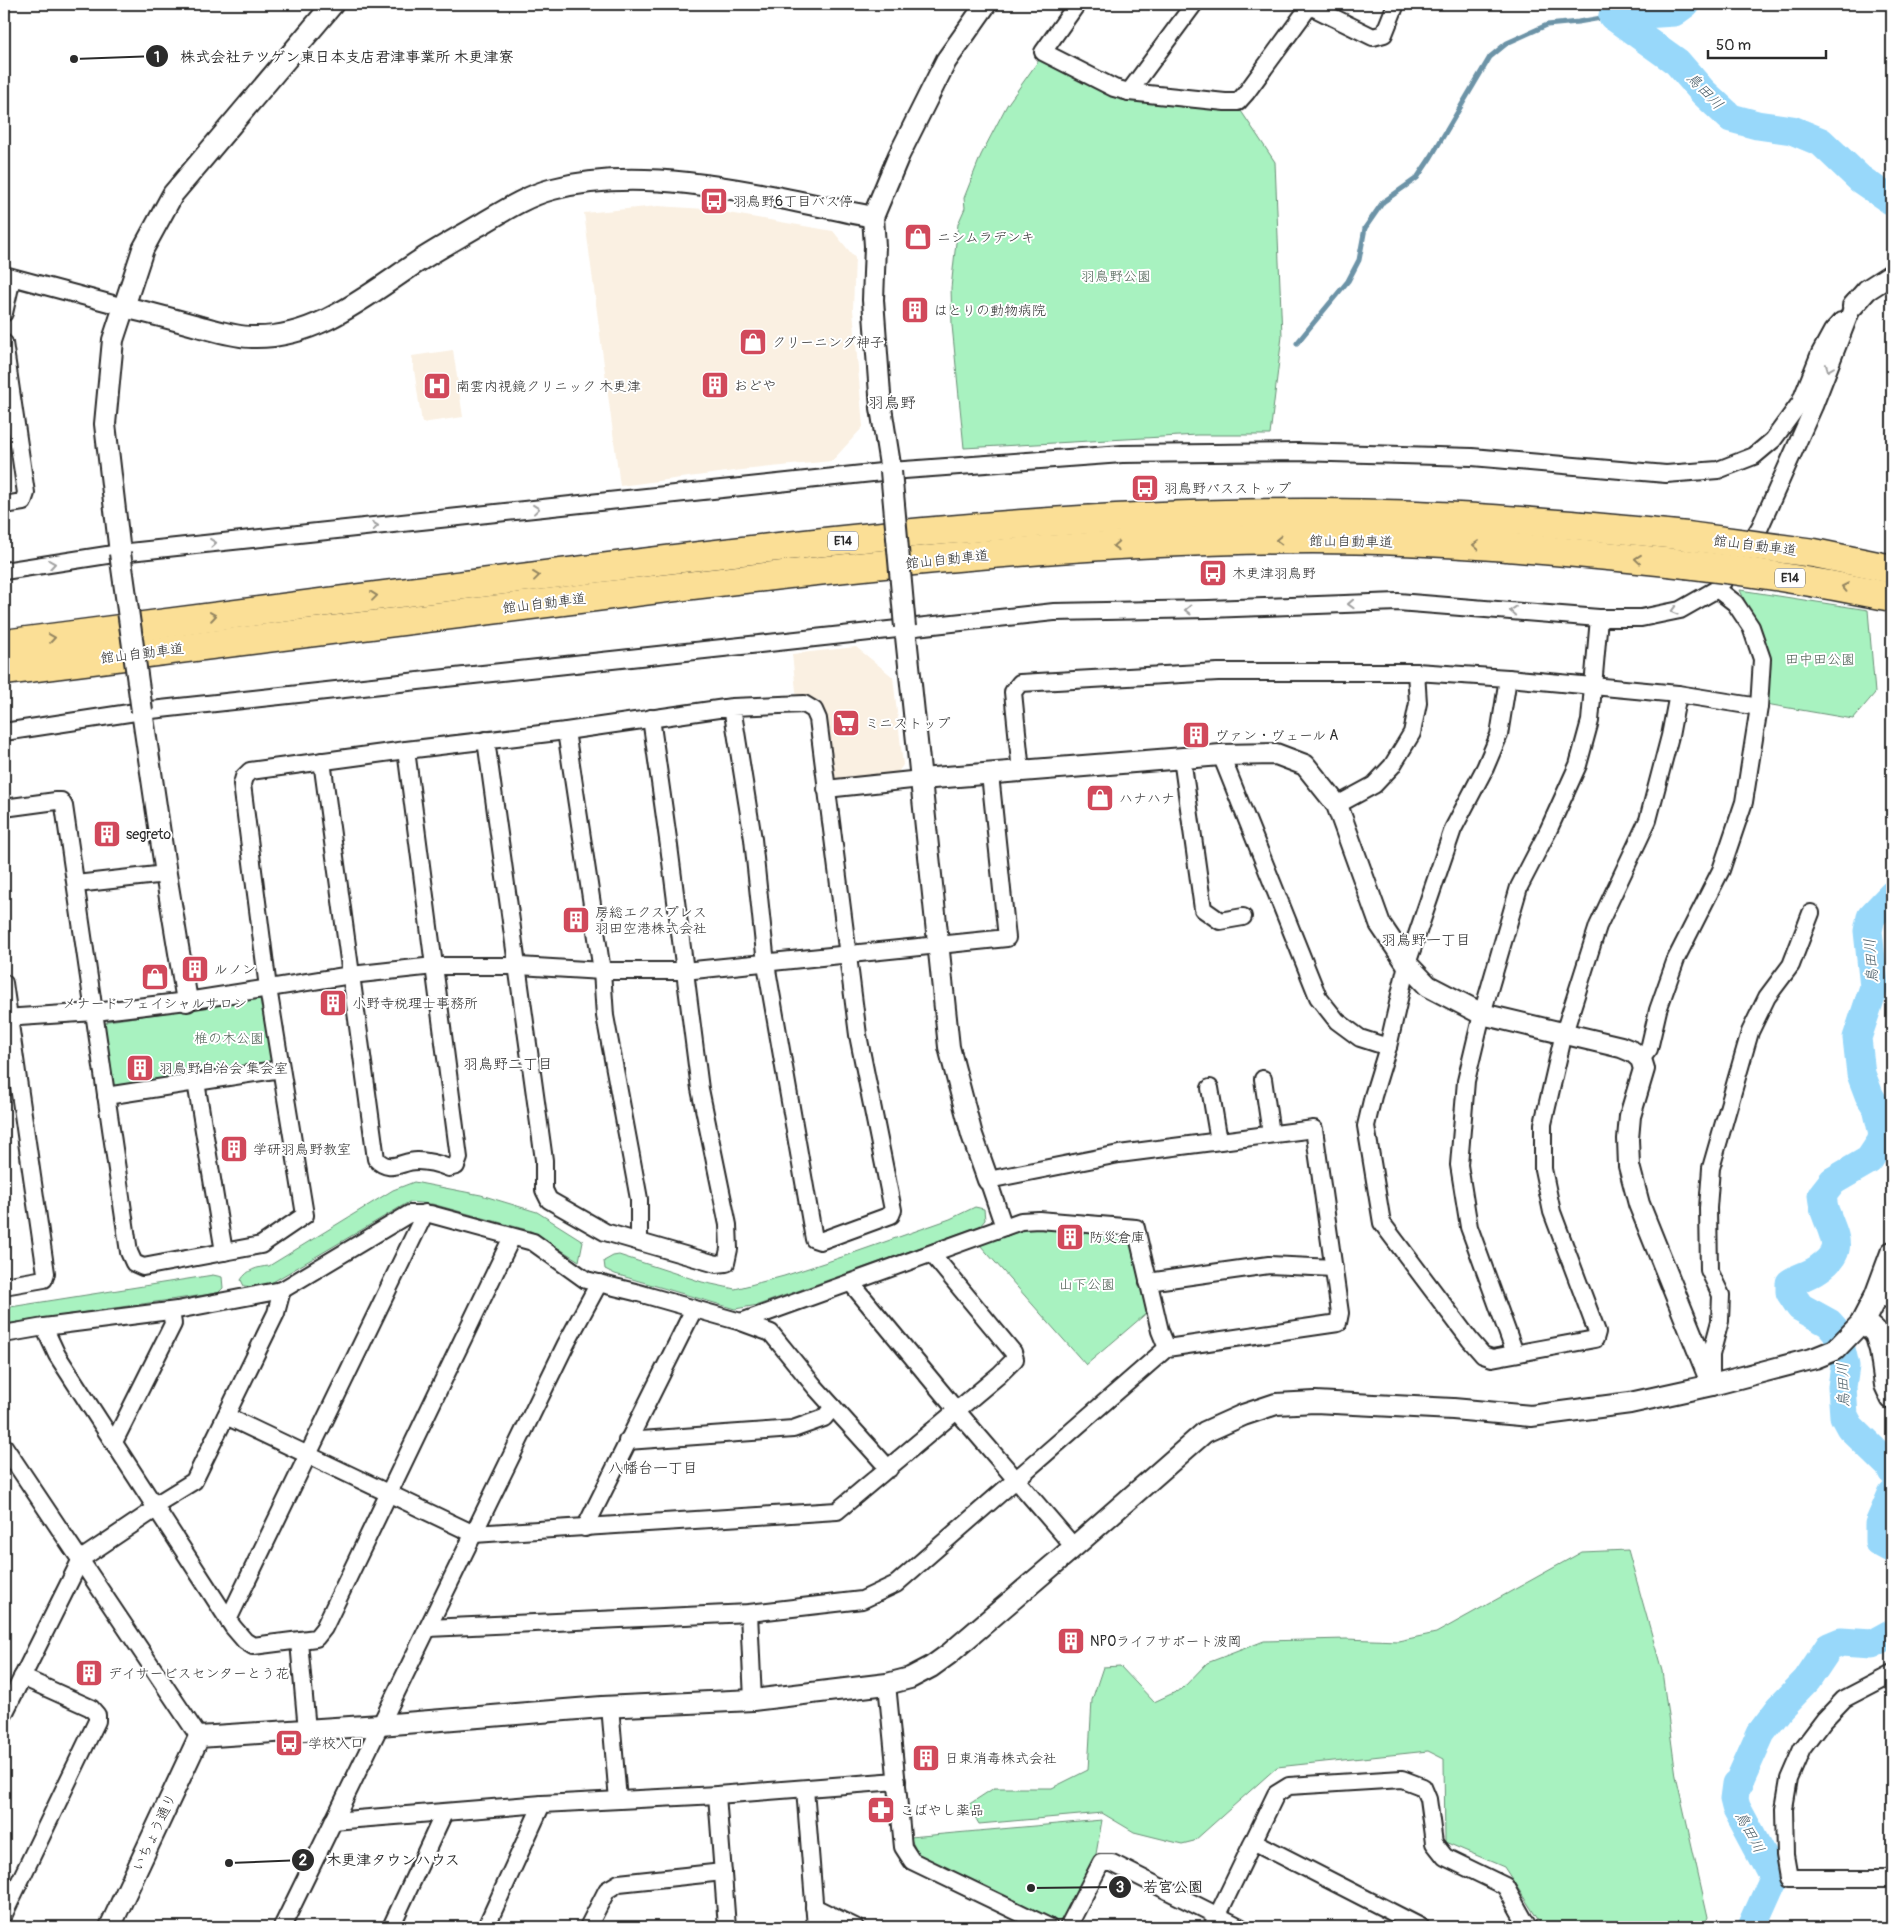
<svg xmlns="http://www.w3.org/2000/svg" width="1896" height="1931" font-family="Pangolin,'Klee One',sans-serif">
  <style>
    .built { fill: #faf0e2 }
    .green { fill: #a8f2c0; stroke: #6a8e76 }
    .lines { fill: none; stroke-linecap: round; stroke-linejoin: round }
    .stream { stroke: #6c93a7; stroke-width: 5 }
    .river { stroke: #98d8fa; stroke-width: 29 }
    .minor-casing { stroke: #2b2b2b; stroke-width: 20 }
    .tertiary-casing { stroke: #2b2b2b; stroke-width: 24 }
    .secondary-casing { stroke: #2b2b2b; stroke-width: 26 }
    .motorway-casing { stroke: #2b2b2b; stroke-width: 31 }
    .minor { stroke: #fff; stroke-width: 16 }
    .tertiary { stroke: #fff; stroke-width: 20 }
    .secondary { stroke: #fff; stroke-width: 22 }
    .motorway { stroke: #fbdf96; stroke-width: 28 }
    .tertiary-bridge-casing { stroke: #2b2b2b; stroke-width: 24; stroke-linecap: butt }
    .motorway-bridge-casing { stroke: #2b2b2b; stroke-width: 31; stroke-linecap: butt }
    .tertiary-bridge { stroke: #fff; stroke-width: 20 }
    .motorway-bridge { stroke: #fbdf96; stroke-width: 28 }
    .oneway { stroke: #a0a0a0 }
    .oneway2 { stroke: #938560 }
    .labels { text-anchor: middle; stroke-width: 4; stroke-linejoin: round; paint-order: stroke }
    .shield { fill: #fff; stroke: #6b6b6b; stroke-width: 1 }
    .shield-label { font-size: 12px; font-weight: bold; fill: #2b2b2b }
    .poi-label { font-size: 14px; fill: #2b2b2b; stroke: #fff; text-anchor: start }
    .park-label { font-size: 14px; fill: #4a5d50; stroke: #fff }
    .street-label { font-size: 14px; fill: #2b2b2b; stroke: #fff }
    .water-label { font-size: 15px; font-style: italic; fill: #4c5f69; stroke: #fff }
    .neighbourhood-label { font-size: 15px; fill: #2b2b2b; stroke: #fff }
    .quarter-label { font-size: 16px; fill: #2b2b2b; stroke: #fff }
    .leader { fill: none; stroke: #2b2b2b; stroke-width: 2 }
    .callout-dot { fill: #2b2b2b; stroke: #fff; stroke-width: 2 }
    .mark-label { font-size: 15px; text-anchor: middle; font-weight: bold; fill: #fff }
    .callout-label { font-size: 15px; text-anchor: middle; font-weight: bold; fill: #2b2b2b; stroke: #fff; stroke-width: 4; stroke-linejoin: round; paint-order: stroke }
  </style>
  <rect width="100%" height="100%" fill="#fff"/>
  <filter id="ink" filterUnits="userSpaceOnUse"><feTurbulence type="fractalNoise" baseFrequency=".02" numOctaves="2"/><feDisplacementMap in="SourceGraphic" scale="10" xChannelSelector="R" yChannelSelector="G"/><feConvolveMatrix kernelMatrix="1 2 1 2 8 2 1 2 1" color-interpolation-filters="sRGB"/></filter>
  <g filter="url(#ink)">
    <g class="built">
      <polygon points="658,206 705,209 833,231 855,258 853,309 863,427 832,461 742,470 620,486 584,213"/>
      <polygon points="453,350 463,417 422,423 412,356"/>
      <polygon points="856,647 893,677 903,765 896,775 839,780 833,776 820,700 797,700 792,654"/>
    </g>
    <g class="green">
      <polygon points="1039,60 1052,65 1059,64 1124,100 1179,104 1241,111 1275,162 1282,336 1270,435 1198,435 964,448 952,325 951,288 958,224 965,208 964,198 981,155 1007,105"/>
      <path d="M1740,590L1868,610L1875,693L1853,719L1766,704C1768,677 1772,650 1758,624C1752,613 1745,603 1740,590Z"/>
      <polygon points="260,999 265,1003 271,1062 266,1068 116,1089 111,1085 103,1025 108,1021"/>
      <path d="M414,1182L481,1195L537,1212L583,1241L579,1261L531,1231L432,1204L409,1202L271,1283L253,1287L244,1286L241,1280C247,1270 257,1267 269,1266L393,1190Z"/>
      <polygon points="975,1207 984,1209 985,1220 980,1226 758,1305 735,1309 615,1274 605,1269 604,1261 613,1256 619,1255 702,1282 735,1289 784,1276 839,1258 950,1219"/>
      <polygon points="1029,1228 1123,1233 1131,1241 1149,1311 1086,1365 980,1245"/>
      <polygon points="213,1275 222,1277 223,1288 218,1293 4,1324 4,1308"/>
      <polygon points="1628,1550 1662,1671 1676,1776 1708,1917 1704,1927 1543,1927 1504,1867 1445,1842 1444,1759 1428,1751 1277,1767 1194,1841 1182,1844 1134,1832 1102,1813 979,1824 968,1805 994,1788 1052,1788 1088,1770 1092,1700 1103,1667 1120,1666 1154,1702 1182,1689 1207,1663 1264,1641 1346,1639 1398,1641 1436,1633 1582,1552"/>
      <polygon points="1102,1820 1096,1854 1063,1920 1052,1922 918,1855 910,1837"/>
    </g>
    <g class="lines">
      <polyline class="stream" points="1297,343 1348,281 1359,260 1365,228 1383,202 1417,178 1431,157 1490,57 1507,43 1547,25 1578,22 1613,16"/>
      <g class="river">
        <polyline points="1613,16 1677,62 1703,92 1731,118 1757,125 1792,130 1821,142 1860,179 1892,201"/>
        <polyline points="1613,16 1674,12 1685,4"/>
        <path d="M1892,895L1871,917L1868,931L1874,987L1857,1038L1861,1074L1869,1095L1877,1108L1883,1134L1881,1142L1869,1160L1833,1181L1822,1195C1823,1201 1823,1208 1826,1214C1835,1239 1845,1251 1818,1269C1810,1275 1799,1277 1790,1283V1292L1800,1307L1829,1323L1837,1332L1845,1366L1842,1387L1844,1416L1850,1427L1890,1466L1892,1471"/>
        <polyline points="1892,1494 1879,1524 1879,1542 1892,1549"/>
        <polyline points="1752,1927 1774,1878 1736,1807 1734,1799 1736,1784 1739,1782 1761,1733 1780,1708 1807,1680 1829,1647 1841,1642 1872,1644 1892,1633"/>
      </g>
      <g class="minor-casing">
        <g id="minor">
          <polyline points="1077,4 1043,52 1114,88 1129,92 1225,102 1238,102 1246,93 1311,4"/>
          <polyline points="1310,6 1373,37 1384,34 1396,4"/>
          <polyline points="1129,92 1194,4"/>
          <polyline points="4,275 124,307"/>
          <polyline points="4,313 12,278"/>
          <polyline points="4,343 26,493 23,502 4,505"/>
          <polyline points="4,571 120,553 891,471 1122,454 1297,452 1472,457 1666,474 1718,470 1754,456 1773,440 1800,403 1820,353 1832,331 1841,321"/>
          <polyline points="1508,678 1499,735 1485,768 1453,829 1407,964 1388,1047 1373,1096 1366,1126 1382,1223 1470,1340 1483,1355 1492,1358 1595,1339 1597,1332 1552,1212 1543,1169 1543,1124 1564,1033 1598,926 1648,820 1670,736 1678,694"/>
          <polyline points="566,731 602,971 605,1016 639,1199 639,1241"/>
          <polyline points="4,732 142,711 1054,612 1208,609 1398,602 1599,618 1641,618 1680,610 1717,589 1738,563 1760,527 1814,406 1853,306"/>
          <polyline points="486,740 544,1160 544,1190 549,1200 605,1232 716,1264 726,1263 729,1249 728,1225 700,1089 669,846 651,718"/>
          <polyline points="1221,755 1318,997 1337,1021 1360,1038 1388,1047"/>
          <polyline points="1182,758 1203,909 1220,921 1243,917"/>
          <path d="M322,761L376,1159C390,1174 401,1161 417,1161C429,1161 439,1164 449,1168L456,1166L459,1158L406,750"/>
          <polyline points="1021,772 1013,692 1020,683 1218,672 1416,672 1508,678 1678,694 1759,707"/>
          <polyline points="826,789 921,779"/>
          <polyline points="1337,805 1374,785 1392,766 1412,733 1418,703 1416,672"/>
          <polyline points="4,808 56,801 61,801 64,806 129,1252 134,1263 143,1267 261,1245 305,1215 268,988 242,784 244,777 250,771 406,750 566,731 732,707 804,704 814,710 818,719 858,1035 893,1210 891,1215 820,1241 814,1239 766,964 753,839 732,707"/>
          <polyline points="76,884 166,874"/>
          <polyline points="4,983 46,1273 44,1279 4,1286"/>
          <polyline points="4,1018 95,1012 187,1001 351,975 434,966 519,966 602,971 684,971 1007,938 990,774"/>
          <polyline points="1641,1059 1649,1049 1658,1010 1676,959 1721,870 1744,802 1759,707 1762,659 1751,627 1735,603 1717,589"/>
          <polyline points="1263,1079 1271,1134"/>
          <polyline points="196,1082 224,1252"/>
          <polyline points="1210,1088 1219,1141"/>
          <polyline points="106,1096 281,1069"/>
          <polyline points="1148,1282 1269,1265 1334,1268"/>
          <polyline points="851,1283 957,1411 1074,1547"/>
          <polyline points="1876,1296 1892,1300"/>
          <polyline points="741,1322 1021,1221 1039,1220 1136,1228 1160,1331 1167,1348"/>
          <polyline points="44,1327 57,1355 233,1627 245,1641 253,1646 316,1638 324,1628 512,1237"/>
          <polyline points="4,1334 44,1327 177,1310 282,1290 409,1214 430,1214 533,1242 586,1280 635,1292 741,1322 771,1333 815,1387 889,1469"/>
          <polyline points="1515,1353 1469,1227 1459,1165 1466,1081 1482,1014 1519,887 1548,831 1578,765 1590,721 1599,618"/>
          <polyline points="1711,1378 1711,1355 1720,1321 1721,1295 1709,1270 1708,1208 1711,1168 1750,1032 1767,997 1791,965 1811,913"/>
          <polyline points="226,1416 474,1534 837,1511 999,1375 1015,1359 1013,1352 932,1254"/>
          <polyline points="627,1441 793,1429 824,1418 833,1407"/>
          <polyline points="114,1442 173,1324 171,1311"/>
          <polyline points="4,1446 199,1737"/>
          <polyline points="155,1505 194,1481 276,1313 282,1290"/>
          <polyline points="585,1528 694,1309"/>
          <polyline points="749,1613 753,1700"/>
          <polyline points="228,1620 425,1213"/>
          <polyline points="428,1628 749,1613 862,1600 896,1584 1167,1348 1338,1323 1340,1313 1314,1129 1119,1154 988,1180 1004,1227"/>
          <polyline points="299,1642 307,1730"/>
          <polyline points="1892,1674 1844,1699 1824,1720 1802,1749 1789,1779 1784,1809 1785,1855 1789,1878 1892,1878"/>
          <polyline points="887,1684 903,1847 912,1861 1049,1927"/>
          <polyline points="610,1706 618,1800"/>
          <polyline points="4,1714 81,1559 157,1508"/>
          <polyline points="805,1789 816,1927"/>
          <polyline points="717,1795 727,1927"/>
          <polyline points="333,1821 542,1804 717,1795 897,1781"/>
          <polyline points="1253,1841 1421,1927"/>
          <polyline points="814,1907 855,1927"/>
          <polyline points="4,1914 97,1721 97,1715 91,1708 22,1677"/>
          <polyline points="282,1927 566,1344 599,1283"/>
          <polyline points="391,1927 444,1813"/>
          <polyline points="486,1927 542,1804"/>
          <polyline points="588,1927 607,1890 619,1883 723,1872"/>
          <polyline points="1068,1927 1101,1863 1112,1863 1240,1927"/>
          <polyline points="1212,1927 1276,1794 1289,1786 1402,1779 1423,1787 1428,1799 1434,1843 1445,1857 1505,1886 1528,1927"/>
        </g>
      </g>
      <g class="tertiary-casing">
        <g id="tertiary">
          <polyline points="1853,306 1867,290 1892,274"/>
          <path d="M124,307C150,313 176,320 201,327C218,331 235,337 252,337C314,339 364,298 413,265C434,251 456,239 478,226C502,212 526,196 553,189C650,163 776,198 873,217"/>
          <polyline points="891,471 881,408 873,300 875,246 873,217 899,155 946,61 986,4"/>
          <polyline points="120,553 105,424 113,340 143,249 173,194 333,4"/>
          <polyline points="905,627 949,1047 972,1135 988,1180"/>
          <polyline points="142,711 166,874 187,1001"/>
          <polyline points="921,779 1221,755 1276,754 1305,765 1337,805 1380,924 1407,964 1428,986 1482,1014 1621,1047 1633,1052 1641,1059 1644,1069 1630,1116 1628,1139 1629,1166 1639,1204 1712,1385"/>
          <polyline points="110,1927 199,1737 380,1725 602,1707 753,1700 887,1684 910,1678 931,1667 949,1654 1074,1547 1205,1432 1243,1415 1276,1404 1315,1402 1453,1409 1531,1416 1630,1403 1712,1385 1815,1358 1835,1350 1863,1321"/>
        </g>
      </g>
      <g class="secondary-casing">
        <polyline id="secondary" points="1892,1253 1876,1296 1863,1321 1876,1333 1881,1350 1886,1385 1892,1398"/>
      </g>
      <g class="motorway-casing">
        <g id="motorway">
          <path d="M4,644C198,618 391,594 585,570C824,540 1064,513 1305,513C1433,512 1560,523 1687,536"/>
          <path d="M4,671C209,644 414,619 619,594C849,566 1081,540 1313,539C1438,539 1563,551 1686,564"/>
        </g>
      </g>
      <use href="#minor" class="minor"/>
      <use href="#tertiary" class="tertiary"/>
      <use href="#secondary" class="secondary"/>
      <use href="#motorway" class="motorway"/>
      <g class="tertiary-bridge-casing">
        <g id="tertiary-bridge">
          <polyline points="891,471 905,627"/>
          <polyline points="120,553 142,711"/>
        </g>
      </g>
      <g class="motorway-bridge-casing">
        <g id="motorway-bridge">
          <polyline points="1687,536 1814,553 1892,569"/>
          <path d="M1686,564C1756,572 1824,583 1892,597"/>
        </g>
      </g>
      <use href="#tertiary-bridge" class="tertiary-bridge"/>
      <use href="#motorway-bridge" class="motorway-bridge"/>
    </g>
    <defs><path id="oneway-chevron" d="M-2-3.5L2.5 0L-2 3.5" fill="none" stroke-width="1.6" stroke-linecap="round" stroke-linejoin="round" transform="scale(1.25)"/></defs>
    <g class="oneway">
      <use href="#oneway-chevron" transform="translate(1829 368) rotate(111)"/>
      <use href="#oneway-chevron" transform="translate(536 509) rotate(-6)"/>
      <use href="#oneway-chevron" transform="translate(375 526) rotate(-6)"/>
      <use href="#oneway-chevron" transform="translate(213 543) rotate(-6)"/>
      <use href="#oneway-chevron" transform="translate(52 564) rotate(-9)"/>
      <use href="#oneway-chevron" transform="translate(1351 604) rotate(178)"/>
      <use href="#oneway-chevron" transform="translate(1188 610) rotate(179)"/>
      <use href="#oneway-chevron" transform="translate(1513 611) rotate(-176)"/>
      <use href="#oneway-chevron" transform="translate(1674 611) rotate(165)"/>
    </g>
    <g class="oneway2">
      <use href="#oneway-chevron" transform="translate(1279 540) rotate(179)"/>
      <use href="#oneway-chevron" transform="translate(1476 545) rotate(-176)"/>
      <use href="#oneway-chevron" transform="translate(1116 546) rotate(177)"/>
      <use href="#oneway-chevron" transform="translate(1638 559) rotate(-174)"/>
      <use href="#oneway-chevron" transform="translate(536 576) rotate(-7)"/>
      <use href="#oneway-chevron" transform="translate(1845 587) rotate(-168)"/>
      <use href="#oneway-chevron" transform="translate(374 596) rotate(-7)"/>
      <use href="#oneway-chevron" transform="translate(213 616) rotate(-8)"/>
      <use href="#oneway-chevron" transform="translate(52 638) rotate(-8)"/>
    </g>
  </g>
  <defs>
    <g id="bus-square" transform="scale(1.4375)"><rect x="-9" y="-9" width="18" height="18" rx="4" fill="#d1495b" stroke="#fff"/><path d="M-5-6H5V4H4V6H2V4H-2V6H-4V4H-5ZM-3.5-4V0h7V-4ZM-3.5 1.2v1.5H-2V1.2ZM2 1.2v1.5H3.5V1.2Z" fill="#fff"/></g>
    <g id="shop-square" transform="scale(1.4375)"><rect x="-9" y="-9" width="18" height="18" rx="4" fill="#d1495b" stroke="#fff"/><path d="M-5-2.5h2.3a2.7 3.5 0 0 1 5.4 0H5L5.5 6h-11ZM-1.5-2.5h3a1.5 2.3 0 0 0-3 0Z" fill="#fff"/></g>
    <g id="building-square" transform="scale(1.4375)"><rect x="-9" y="-9" width="18" height="18" rx="4" fill="#d1495b" stroke="#fff"/><path d="M-4-6H4V6H1V3H-1V6H-4ZM-2.5-4.3h1.7v1.8h-1.7ZM.8-4.3h1.7v1.8H.8ZM-2.5-1h1.7V.8h-1.7ZM.8-1h1.7V.8H.8Z" fill="#fff"/></g>
    <g id="hospital-square" transform="scale(1.4375)"><rect x="-9" y="-9" width="18" height="18" rx="4" fill="#d1495b" stroke="#fff"/><path d="M-5-5h3v3.5h4V-5h3V5h-3V1.5h-4V5h-3Z" fill="#fff"/></g>
    <g id="supermarket-square" transform="scale(1.4375)"><rect x="-9" y="-9" width="18" height="18" rx="4" fill="#d1495b" stroke="#fff"/><path d="M-6-5.5h2.5l.6 2H6L4.5 2H-2.5L-4.4-4H-6ZM-1.5 3.2a1.3 1.3 0 1 0 .1 0ZM3 3.2a1.3 1.3 0 1 0 .1 0Z" fill="#fff"/></g>
    <g id="pharmacy-square" transform="scale(1.4375)"><rect x="-9" y="-9" width="18" height="18" rx="4" fill="#d1495b" stroke="#fff"/><path d="M-2-6h4v4h4v4h-4v4h-4v-4h-4v-4h4Z" fill="#fff"/></g>
  </defs>
  <g fill-rule="evenodd">
    <use href="#bus-square" x="714" y="201"/>
    <use href="#shop-square" x="918" y="237"/>
    <use href="#building-square" x="915" y="310"/>
    <use href="#shop-square" x="753" y="342"/>
    <use href="#building-square" x="715" y="385"/>
    <use href="#hospital-square" x="437" y="386"/>
    <use href="#bus-square" x="1145" y="488"/>
    <use href="#bus-square" x="1213" y="573"/>
    <use href="#supermarket-square" x="846" y="723"/>
    <use href="#building-square" x="1196" y="735"/>
    <use href="#shop-square" x="1100" y="798"/>
    <use href="#building-square" x="107" y="834"/>
    <use href="#building-square" x="576" y="920"/>
    <use href="#building-square" x="195" y="969"/>
    <use href="#shop-square" x="155" y="977"/>
    <use href="#building-square" x="333" y="1003"/>
    <use href="#building-square" x="140" y="1068"/>
    <use href="#building-square" x="234" y="1149"/>
    <use href="#building-square" x="1070" y="1237"/>
    <use href="#building-square" x="1071" y="1641"/>
    <use href="#building-square" x="89" y="1673"/>
    <use href="#bus-square" x="289" y="1743"/>
    <use href="#building-square" x="926" y="1758"/>
    <use href="#pharmacy-square" x="881" y="1810"/>
  </g>
  <g class="labels">
    <g class="shield">
      <rect x="828" y="531.5" width="30" height="19" rx="4"/>
      <rect x="1775" y="568.5" width="30" height="19" rx="4"/>
    </g>
    <g class="shield-label">
      <text x="843" y="545">E14</text>
      <text x="1790" y="582">E14</text>
    </g>
    <g class="poi-label">
      <text x="733" y="206">羽鳥野6丁目バス停</text>
      <text x="937" y="242">ニシムラデンキ</text>
      <text x="934" y="315">はとりの動物病院</text>
      <text x="772" y="347">クリーニング神子</text>
      <text x="734" y="390">おどや</text>
      <text x="456" y="391">南雲内視鏡クリニック 木更津</text>
      <text x="1164" y="493">羽鳥野バスストップ</text>
      <text x="1232" y="578">木更津羽鳥野</text>
      <text x="865" y="728">ミニストップ</text>
      <text x="1215" y="740">ヴァン・ヴェール A</text>
      <text x="1119" y="803">ハナハナ</text>
      <text x="126" y="839">segreto</text>
      <text x="595" y="917">房総エクスプレス<tspan x="595" dy="16">羽田空港株式会社</tspan></text>
      <text x="214" y="974">ルノン</text>
      <text x="155" y="1008" text-anchor="middle">メナード フェイシャルサロン</text>
      <text x="352" y="1008">小野寺税理士事務所</text>
      <text x="159" y="1073">羽鳥野自治会 集会室</text>
      <text x="253" y="1154">学研羽鳥野教室</text>
      <text x="1089" y="1242">防災倉庫</text>
      <text x="1090" y="1646">NPOライフサポート波岡</text>
      <text x="108" y="1678">デイサービスセンターとう花</text>
      <text x="308" y="1748">学校入口</text>
      <text x="945" y="1763">日東消毒株式会社</text>
      <text x="900" y="1815">こばやし薬品</text>
    </g>
    <g class="park-label">
      <text x="1116" y="281">羽鳥野公園</text>
      <text x="1820" y="664">田中田公園</text>
      <text x="229" y="1043">椎の木公園</text>
      <text x="1087" y="1289">山下公園</text>
    </g>
    <g class="street-label">
      <text transform="translate(1351 541) rotate(1)" y="5">館山自動車道</text>
      <text transform="translate(1755 545) rotate(7)" y="5">館山自動車道</text>
      <text transform="translate(947 559) rotate(-6)" y="5">館山自動車道</text>
      <text transform="translate(544 603) rotate(-7)" y="5">館山自動車道</text>
      <text transform="translate(142 653) rotate(-7)" y="5">館山自動車道</text>
      <text transform="translate(154 1832) rotate(-65)" y="5">いちょう通り</text>
    </g>
    <g class="water-label">
      <text transform="translate(1705 91) rotate(46)" y="5">鳥田川</text>
      <text transform="translate(1871 961) rotate(-94)" y="5">鳥田川</text>
      <text transform="translate(1843 1385) rotate(-91)" y="5">鳥田川</text>
      <text transform="translate(1750 1832) rotate(62)" y="5">鳥田川</text>
    </g>
    <g class="neighbourhood-label">
      <text x="1426" y="945">羽鳥野一丁目</text>
      <text x="508" y="1069">羽鳥野二丁目</text>
      <text x="653" y="1473">八幡台一丁目</text>
    </g>
    <g class="quarter-label">
      <text x="892" y="408">羽鳥野</text>
    </g>
  </g>
  <path class="leader" d="M74 59L157 56M229 1863L303 1860M1031 1888L1120 1887"/>
  <g class="callout-dot">
    <circle cx="74" cy="59" r="5"/>
    <circle cx="229" cy="1863" r="5"/>
    <circle cx="1031" cy="1888" r="5"/>
    <circle cx="157" cy="56" r="12"/>
    <circle cx="303" cy="1860" r="12"/>
    <circle cx="1120" cy="1887" r="12"/>
  </g>
  <g class="mark-label">
    <text x="157" y="62">1</text>
    <text x="303" y="1865">2</text>
    <text x="1120" y="1892">3</text>
  </g>
  <g class="callout-label">
    <text x="347" y="62">株式会社テツゲン東日本支店君津事業所 木更津寮</text>
    <text x="393" y="1865">木更津タウンハウス</text>
    <text x="1173" y="1892">若宮公園</text>
  </g>
  <rect width="1896" height="1931" fill="none" stroke="#fff" stroke-width="20"/>
  <rect x="10" y="10" width="1876" height="1911" fill="none" stroke="#2b2b2b" stroke-width="2" filter="url(#ink)"/>
  <path d="M1708 50v8h118v-8" fill="none" stroke="#2b2b2b" stroke-width="2.5"/>
  <text x="1716" y="50" font-size="15" fill="#2b2b2b" stroke="#ffffff" stroke-width="4" paint-order="stroke">50 m</text>
</svg>
